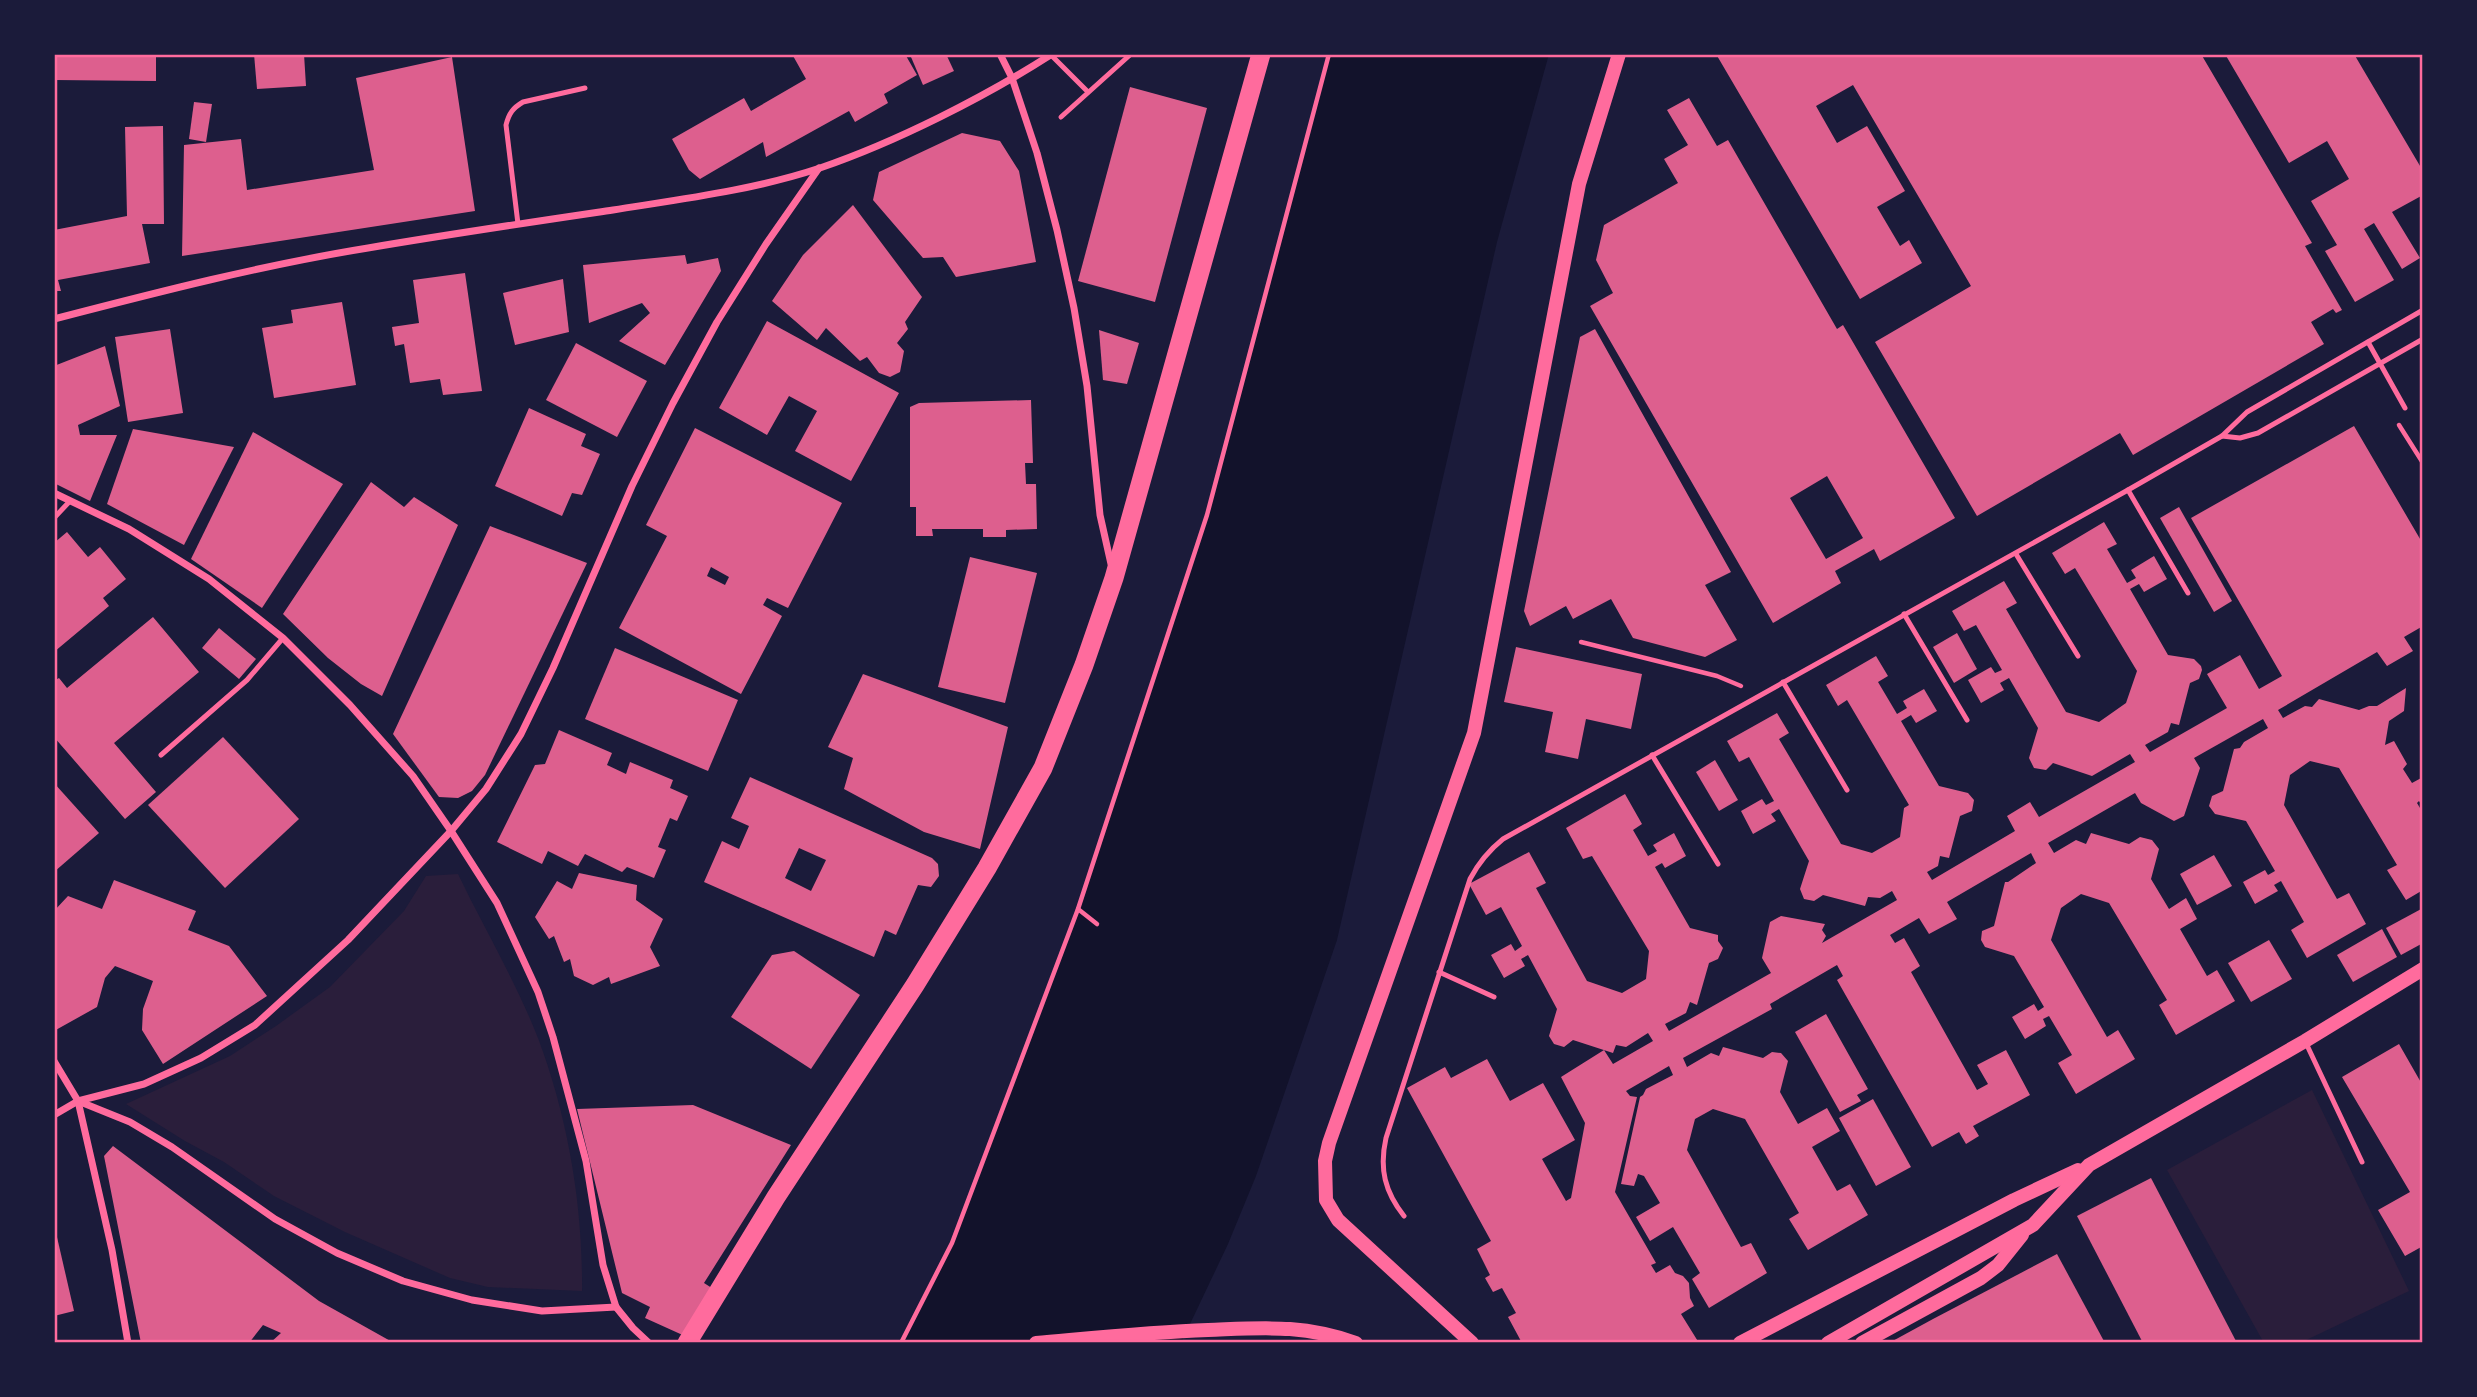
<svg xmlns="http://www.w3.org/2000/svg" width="2477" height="1397" font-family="'Roboto Serif',serif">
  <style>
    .green { fill: #2a1e3b }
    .water { fill: #12122b }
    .building { fill: #dd5f8e; fill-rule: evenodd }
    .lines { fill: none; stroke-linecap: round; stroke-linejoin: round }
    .path { stroke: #ff6b9d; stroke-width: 4.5 }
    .service { stroke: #ff6b9d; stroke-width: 5 }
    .minor { stroke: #ff6b9d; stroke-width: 7 }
    .secondary { stroke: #ff6b9d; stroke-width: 14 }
    .trunk { stroke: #ff6b9d; stroke-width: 19 }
    .neatline { fill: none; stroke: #ff6b9d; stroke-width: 2.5 }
  </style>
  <rect width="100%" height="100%" fill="#1b1b3a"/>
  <g class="green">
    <path d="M458,874C484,928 516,982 538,1038C568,1118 583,1205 582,1291L488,1287L450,1278L345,1232L274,1196L224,1162L185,1141L126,1104L230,1056L276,1026L330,987L404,911L426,876Z"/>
    <polygon points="2312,1090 2409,1291 2300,1343 2264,1343 2167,1170"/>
  </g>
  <polygon class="water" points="1329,54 1549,54 1497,242 1337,940 1256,1176 1228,1244 1181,1343 901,1343 952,1243 1078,909 1207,515"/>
  <g class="building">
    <polygon points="54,54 156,54 156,81 54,80"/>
    <polygon points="254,54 304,54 306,86 257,89"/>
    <polygon points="792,54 905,54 917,75 884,94 888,103 855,122 849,111 766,157 763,142 700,179 689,170 672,139 744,98 751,111 806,79"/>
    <polygon points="918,54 946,54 954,71 923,85 911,57"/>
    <polygon points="1716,54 2201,54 2312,243 2305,246 2342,310 2336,313 2333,309 2311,322 2324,344 2133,455 2120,433 1977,516 1875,342 1971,286 1853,85 1816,106 1837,143 1867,126 1905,191 1877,207 1900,246 1909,240 1922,263 1860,299"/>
    <polygon points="2225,54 2354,54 2423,171 2423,195 2392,212 2420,258 2402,269 2374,223 2364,229 2394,280 2355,302 2325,251 2337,245 2311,201 2349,179 2327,141 2289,163"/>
    <polygon points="452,57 475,211 182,256 184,145 241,139 247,190 374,170 356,78"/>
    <polygon points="1130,87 1207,108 1155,302 1078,281"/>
    <path d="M1689,98L1717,146L1728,140L1837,329L1843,325L1955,518L1880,561L1874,549L1835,571L1841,583L1773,623L1590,306L1613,293L1596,260L1604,225L1678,183L1664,159L1688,145L1667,110ZM1827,476L1863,538L1826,559L1790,498Z"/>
    <polygon points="194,102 212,104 206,142 189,139"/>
    <polygon points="163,126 164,224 142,224 150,263 58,280 61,291 54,291 54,230 127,216 125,127"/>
    <polygon points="962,133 1000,141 1019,171 1036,262 956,277 943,257 923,258 873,200 879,172"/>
    <polygon points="853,205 922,297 905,322 908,329 897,343 904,351 900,372 890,377 879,373 867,357 860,361 826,328 817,340 772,301 803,255"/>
    <polygon points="685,255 687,264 718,258 721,271 665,365 619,341 650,313 642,303 589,323 583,265"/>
    <polygon points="465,273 482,391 443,395 440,379 410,383 404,344 395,346 392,327 419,323 413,280"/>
    <polygon points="563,279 569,332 515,345 503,293"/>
    <polygon points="342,302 356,385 274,398 262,328 293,323 291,310"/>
    <polygon points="767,321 899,393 851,481 795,451 817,411 789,396 767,435 719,408"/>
    <polygon points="170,329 183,413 128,422 115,337"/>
    <polygon points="1595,329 1731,572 1705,585 1737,640 1705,657 1633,638 1611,599 1573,619 1566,606 1530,626 1524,611 1580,337"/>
    <polygon points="1099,330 1139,343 1127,384 1103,380"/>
    <polygon points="576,343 647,381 617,437 546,400"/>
    <polygon points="105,346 120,406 78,425 80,435 117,435 90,501 54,483 54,366"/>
    <polygon points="1031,400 1033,463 1025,463 1026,484 1036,484 1037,529 1006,530 1006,537 983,537 983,529 932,529 933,536 916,536 916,507 910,507 910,407 919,403"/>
    <polygon points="529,408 586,434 581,446 600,454 582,495 572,493 562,516 495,486"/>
    <polygon points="2354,426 2423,544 2423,626 2404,637 2413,651 2387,666 2377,652 2278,710 2283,718 2305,706 2312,707 2319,699 2359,710 2369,706 2377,706 2406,688 2404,711 2389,721 2385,745 2394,741 2407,764 2403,769 2412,783 2423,777 2423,807 2419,801 2417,803 2423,813 2423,890 2406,900 2387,870 2397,865 2339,768 2310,761 2290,775 2284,805 2337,899 2349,893 2366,924 2307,958 2291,930 2304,922 2281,881 2274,885 2278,891 2255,904 2243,882 2265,870 2268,875 2275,871 2246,821 2215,814 2209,806 2212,796 2223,791 2234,749 2240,748 2244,742 2268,728 2263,719 2194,758 2200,768 2184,816 2174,821 2141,803 2135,793 2048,843 2054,853 2076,840 2086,844 2091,833 2129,844 2140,837 2152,840 2159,849 2151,879 2169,909 2186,898 2197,919 2180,929 2207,976 2217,970 2235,1001 2176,1035 2159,1005 2167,1000 2109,903 2081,894 2061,908 2051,940 2107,1037 2118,1030 2135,1059 2076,1094 2058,1063 2072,1055 2049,1016 2043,1019 2046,1026 2025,1039 2012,1017 2034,1004 2038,1011 2044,1007 2014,956 1985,947 1981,940 1982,931 1994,926 2005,882 2008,882 2036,863 2031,853 1947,902 1957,919 1929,934 1919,918 1890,935 1895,943 1904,938 1920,966 1911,972 1977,1090 1988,1084 1977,1065 2006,1050 2030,1095 1973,1126 1979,1136 1966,1144 1959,1132 1932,1147 1837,980 1843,976 1837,965 1770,1004 1772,1009 1683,1058 1687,1067 1711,1053 1719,1056 1723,1047 1763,1058 1772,1052 1781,1053 1788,1061 1780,1092 1798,1124 1827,1108 1840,1131 1812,1147 1837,1191 1850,1184 1868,1215 1808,1250 1789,1219 1799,1213 1745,1119 1713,1109 1695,1119 1687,1150 1741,1247 1751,1243 1767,1273 1709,1308 1692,1279 1700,1273 1673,1227 1650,1241 1636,1217 1660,1203 1644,1176 1638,1174 1634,1186 1621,1184 1640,1097 1643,1095 1646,1089 1673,1075 1669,1066 1626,1091 1630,1096 1637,1097 1615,1192 1656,1263 1651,1265 1656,1273 1670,1265 1675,1273 1683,1276 1689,1283 1690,1298 1694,1306 1681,1314 1699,1343 1522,1343 1508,1317 1516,1313 1502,1288 1493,1292 1485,1278 1490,1275 1477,1249 1491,1241 1407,1088 1445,1067 1451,1078 1487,1059 1510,1101 1543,1083 1575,1140 1542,1159 1566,1201 1571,1198 1585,1123 1561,1077 1604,1050 1613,1064 1653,1041 1648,1033 1626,1047 1616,1045 1613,1053 1573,1040 1564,1047 1554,1044 1549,1036 1557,1009 1528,955 1521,959 1525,966 1504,978 1491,955 1511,944 1515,951 1522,946 1501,907 1486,915 1469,884 1529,852 1546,883 1536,888 1587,981 1622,993 1646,979 1649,951 1592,856 1583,859 1566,828 1625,794 1642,824 1633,830 1648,856 1657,851 1653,845 1674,833 1686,856 1665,868 1662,863 1655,867 1690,928 1718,935 1718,941 1723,948 1718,959 1709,963 1697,1005 1690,1002 1686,1013 1665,1024 1669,1031 1771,973 1762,958 1770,922 1781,916 1825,924 1822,930 1826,936 1822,943 1897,900 1892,891 1880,898 1868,897 1865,906 1823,895 1814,901 1804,899 1800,889 1809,861 1779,809 1771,814 1776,821 1753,834 1741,811 1762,799 1766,805 1774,801 1749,757 1739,762 1727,741 1777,713 1789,733 1779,739 1841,844 1872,853 1900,837 1904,808 1909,805 1847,700 1838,706 1826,685 1876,656 1888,676 1878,682 1897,714 1907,708 1903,701 1924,689 1937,711 1916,723 1911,715 1901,721 1939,786 1968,793 1974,800 1972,811 1960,816 1949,858 1940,856 1938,866 1927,872 1932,880 2015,831 2007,816 2030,802 2039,817 2135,762 2130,754 2092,776 2053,763 2046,770 2034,768 2029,758 2038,728 2009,678 2000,683 2004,690 1981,703 1968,680 1991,667 1995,673 2002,670 1976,625 1964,631 1952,611 2004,581 2017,603 2006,609 2066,712 2099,722 2126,703 2137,671 2075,568 2065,574 2052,553 2104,522 2117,544 2107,549 2127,583 2136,578 2131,570 2154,556 2167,579 2144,592 2139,584 2130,589 2168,655 2194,659 2201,666 2202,670 2199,679 2190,683 2179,725 2171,723 2168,732 2145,745 2150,752 2227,708 2207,674 2240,655 2259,689 2282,676 2191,518"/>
    <path d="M695,428L842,503L788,608L767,598L763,605L782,616L741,694L619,628L667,536L646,525ZM711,567L729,577L725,585L707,576Z"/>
    <polygon points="133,429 234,447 184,545 107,504"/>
    <polygon points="253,432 343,484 262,608 191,559"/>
    <polygon points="371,482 404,507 414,497 458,525 382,696 361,684 328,658 283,614"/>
    <polygon points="2179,507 2232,601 2214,612 2160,518"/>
    <polygon points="490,526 587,563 485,775 472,791 458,798 439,797 393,734"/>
    <polygon points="67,532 88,557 100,547 126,579 103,598 109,606 54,652 54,543"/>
    <polygon points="970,557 1037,573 1005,703 938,687"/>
    <polygon points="153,617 199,672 114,743 156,792 125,819 54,737 54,681 59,678 67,688"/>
    <polygon points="219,628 256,659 239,679 202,648"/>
    <polygon points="1957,633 1977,669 1954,683 1933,647"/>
    <polygon points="1516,647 1642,674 1631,729 1586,719 1578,759 1545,752 1553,712 1504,702"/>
    <polygon points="615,648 738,700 708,771 585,719"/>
    <polygon points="863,674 1008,727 980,849 924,832 844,789 853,758 828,747"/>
    <polygon points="559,730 612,753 607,765 626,774 630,762 673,780 670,788 688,796 677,821 670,818 658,847 666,850 654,878 627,867 622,872 585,854 578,866 548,851 542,864 497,842 535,765 545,764"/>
    <polygon points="223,737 299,819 225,888 148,805"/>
    <polygon points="1715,760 1738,800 1719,811 1696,772"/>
    <path d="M750,777L932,858L938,864L939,876L931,887L918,885L896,935L885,930L874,957L704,882L722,841L739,849L749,826L731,818ZM799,848L826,860L811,891L785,878Z"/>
    <polygon points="54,783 99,833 54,872"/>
    <polygon points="2214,855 2232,886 2197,905 2180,874"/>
    <polygon points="579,873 637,885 636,900 663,919 650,947 660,966 611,984 609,977 593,985 574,976 570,959 564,962 554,936 549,939 535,917 557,881 572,889"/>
    <polygon points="114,880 196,911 188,930 229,946 267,996 163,1064 142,1030 143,1009 153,981 115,966 105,978 97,1007 54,1031 54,911 68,896 102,909"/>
    <polygon points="2423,908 2423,943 2401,955 2386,928"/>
    <polygon points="2382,929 2397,957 2353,982 2337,955"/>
    <polygon points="2269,940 2292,979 2251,1002 2228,963"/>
    <polygon points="794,951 860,995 811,1069 731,1017 772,955"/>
    <polygon points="1826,1014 1868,1089 1857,1095 1861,1101 1840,1112 1795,1032"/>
    <polygon points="2399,1044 2423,1086 2423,1246 2405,1256 2378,1210 2410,1192 2342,1077"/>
    <polygon points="1873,1099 1911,1167 1876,1186 1839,1118"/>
    <polygon points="693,1105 791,1145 704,1283 715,1290 687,1337 645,1318 650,1307 622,1293 577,1109"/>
    <polygon points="113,1146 319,1301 394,1343 270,1343 281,1333 263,1325 249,1343 141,1343 104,1156"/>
    <polygon points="2151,1178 2237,1343 2143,1343 2077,1216"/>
    <polygon points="54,1224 74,1311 54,1316"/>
    <polygon points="2057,1254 2105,1343 1889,1343 1933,1319"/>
  </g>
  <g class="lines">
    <g class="path">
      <polyline points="2399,425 2423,463"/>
      <polyline points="1581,642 1717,676 1741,686"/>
      <polyline points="1078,909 1097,924"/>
      <polyline points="901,1343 952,1243 1078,909 1207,515 1329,54"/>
    </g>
    <g class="service">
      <polyline points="1051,55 1088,92"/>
      <polyline points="1061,117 1131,54"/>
      <path d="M518,224L506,125C509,113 513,108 523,102L585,88"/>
      <polyline points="2368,342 2405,408"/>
      <polyline points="2222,436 2240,438 2258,433 2423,339"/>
      <polyline points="2128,490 2188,593"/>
      <polyline points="54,518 70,501"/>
      <polyline points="2016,554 2078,656"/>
      <polyline points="1904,614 1967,720"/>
      <polyline points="1783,682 1847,790"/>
      <polyline points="161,755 247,680 283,638"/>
      <polyline points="1652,755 1718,864"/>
      <polyline points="1439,972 1494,997"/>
      <polyline points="2305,1041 2362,1162"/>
      <path d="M1404,1216C1385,1192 1379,1169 1386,1138L1470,879C1479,862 1488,851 1503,839L2128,490L2222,436L2247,412L2423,310"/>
    </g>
    <g class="minor">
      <polyline points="1000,54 1012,78 1037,153 1057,230 1074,308 1087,386 1100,515 1111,564"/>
      <path d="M54,319C158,292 263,265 368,248C450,234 532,222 613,210C682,199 754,190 820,168C896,142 985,97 1052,54"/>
      <polyline points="54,493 129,529 209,579 283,638 350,705 413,776 451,831 497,903 538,992 553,1037 586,1161 603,1265 616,1307 633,1328 649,1343"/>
      <polyline points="54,1061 78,1101 130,1122 172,1147 275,1219 337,1253 403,1281 472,1300 542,1311 616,1307"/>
      <polyline points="78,1101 112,1250 128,1343"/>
      <polyline points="54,1115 78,1101 144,1084 201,1058 255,1025 348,940 451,831 486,789 521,734 553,668 632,486 673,403 717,322 766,244 819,168"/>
    </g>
    <g class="secondary">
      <path d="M1036,1343C1093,1338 1150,1332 1208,1330C1264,1328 1302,1324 1356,1343"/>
      <polyline points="1472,1343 1338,1220 1326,1200 1325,1161 1329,1143 1474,733 1579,184 1619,54"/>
      <polyline points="1740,1343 2014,1200 2078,1170"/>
      <polyline points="1828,1343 2033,1225 2089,1165 2305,1041 2423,969"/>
      <polyline points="1862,1343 1981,1278 1998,1265 2022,1235"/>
    </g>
    <polyline class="trunk" points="687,1343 776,1197 915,985 987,868 1043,768 1084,665 1114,578 1261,54"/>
  </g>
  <rect width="2477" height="1397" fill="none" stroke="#1b1b3a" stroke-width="112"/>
  <rect x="56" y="56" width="2365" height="1285" class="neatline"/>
</svg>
